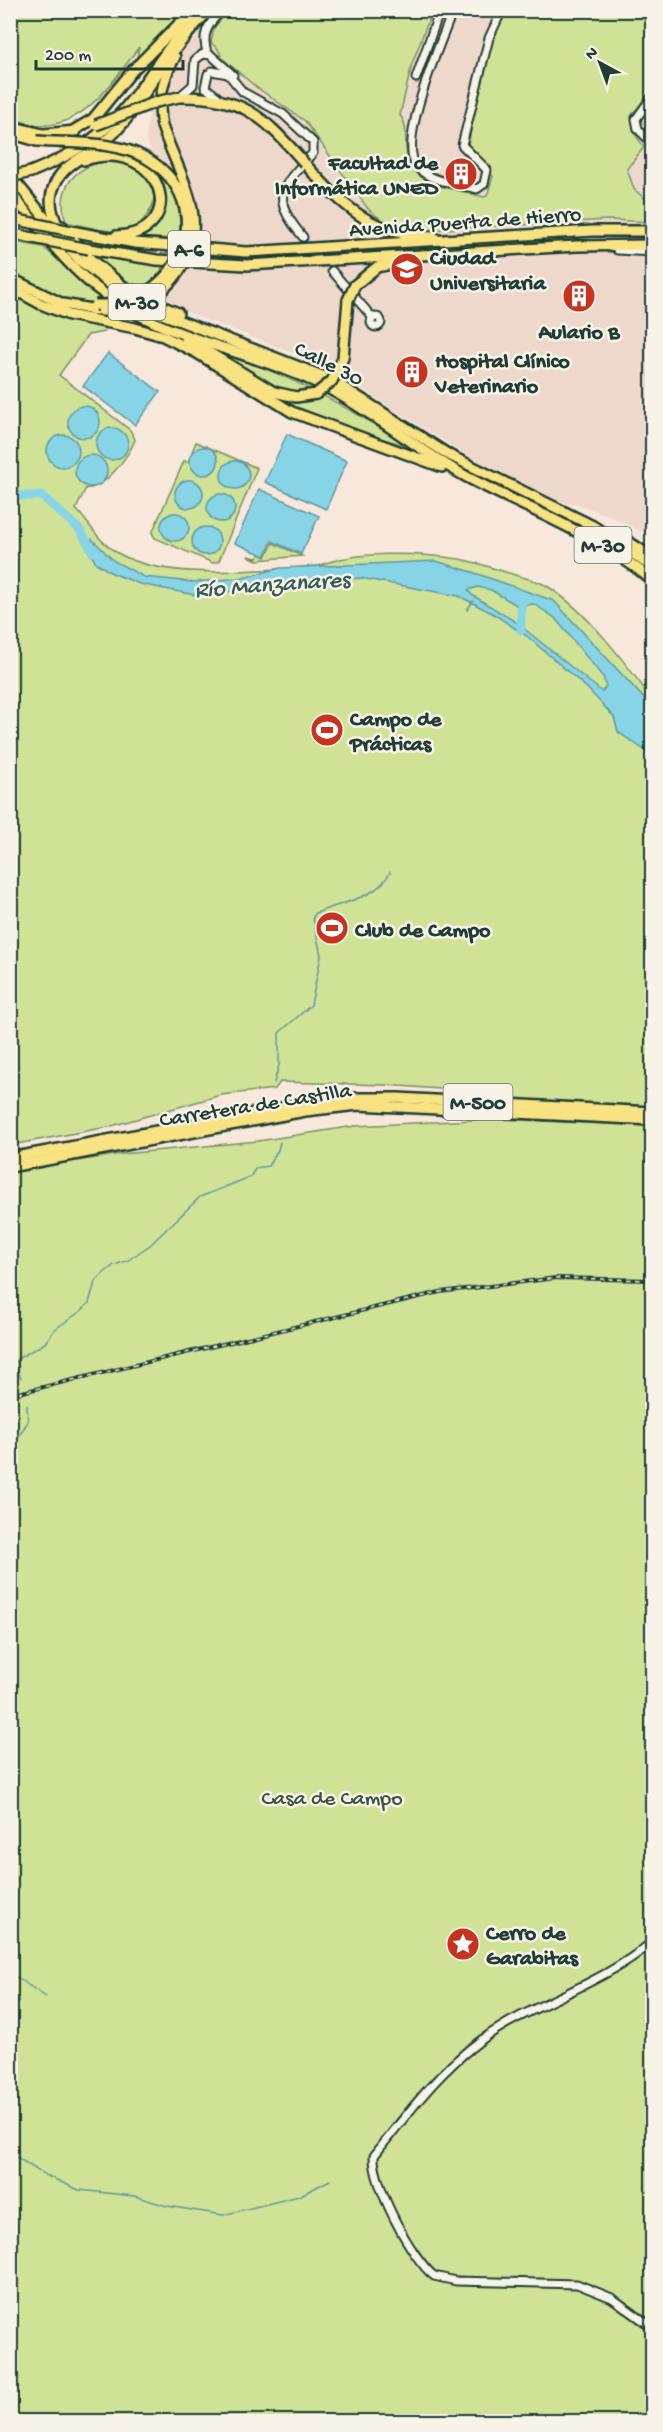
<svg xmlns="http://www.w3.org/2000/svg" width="663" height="2432" font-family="'Gochi Hand',sans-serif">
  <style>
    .built { fill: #eed8cb }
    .green { fill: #d0e296; stroke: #789065; stroke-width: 1.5 }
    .water { fill: #88d4e7; stroke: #5e989f; stroke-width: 1.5; fill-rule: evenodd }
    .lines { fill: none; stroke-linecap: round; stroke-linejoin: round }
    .stream { stroke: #5e989f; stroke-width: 1.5 }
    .river { stroke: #88d4e7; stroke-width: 9 }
    .minor-tunnel { stroke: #cdc5ba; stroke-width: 7; stroke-dasharray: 7 3.5; stroke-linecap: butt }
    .minor-casing { stroke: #1f3d34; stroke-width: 11 }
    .highway-casing { stroke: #1f3d34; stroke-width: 14 }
    .minor { stroke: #f7f3e8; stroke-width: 7 }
    .highway { stroke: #f8e281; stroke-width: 9 }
    .rail-casing { stroke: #1f3d34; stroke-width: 4 }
    .rail { stroke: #f7f3e8; stroke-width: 1.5; stroke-dasharray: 4.5; stroke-linecap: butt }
    .highway-bridge-casing { stroke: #1f3d34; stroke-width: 14; stroke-linecap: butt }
    .highway-bridge { stroke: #f8e281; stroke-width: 9 }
    .labels { text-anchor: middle; stroke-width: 5; stroke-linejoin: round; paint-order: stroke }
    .shield { fill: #f7f3e8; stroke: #60746a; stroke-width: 1.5 }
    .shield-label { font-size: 21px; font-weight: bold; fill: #1f3d34 }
    .poi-label { font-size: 22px; font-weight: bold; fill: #1f3d34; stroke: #f7f3e8; text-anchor: start }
    .street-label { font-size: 22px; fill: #1f3d34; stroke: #f7f3e8 }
    .park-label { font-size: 22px; fill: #3a5643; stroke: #f7f3e8 }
    .water-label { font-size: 24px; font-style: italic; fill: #345b58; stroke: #f7f3e8 }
  </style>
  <rect width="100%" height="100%" fill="#f8e7db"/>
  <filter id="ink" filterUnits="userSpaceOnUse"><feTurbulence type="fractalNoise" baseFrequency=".0167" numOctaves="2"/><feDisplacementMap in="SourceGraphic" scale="12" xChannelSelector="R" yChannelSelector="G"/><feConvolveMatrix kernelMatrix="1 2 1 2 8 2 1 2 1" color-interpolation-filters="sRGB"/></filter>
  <g filter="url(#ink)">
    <polygon class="built" points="167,11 652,11 652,537 608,515 575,503 564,503 466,455 324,365 161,302 160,275 172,204 164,179 146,140 151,92 141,43"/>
    <g class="green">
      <path d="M10,11H186L136,61L139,47C107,90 71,147 11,117Z"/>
      <path d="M228,11H432L412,64L400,115C416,135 388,164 435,181V185L484,197L487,196L493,176L490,174L491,168L467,149L491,40L506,11H652V90L631,116L634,133L644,147L627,169L634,189L652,205V222L608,220L426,230C402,229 386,225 368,209L305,121L256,87L222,58L218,49L211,43L214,28Z"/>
      <path d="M119,160C143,169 165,188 148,214C143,221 138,227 130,229C111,235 85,226 66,222C54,182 81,161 119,160Z"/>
      <path d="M148,167C175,187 186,205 178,239L131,237L162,209Z"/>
      <path d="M10,241L43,247L108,302C67,305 44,293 11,271Z"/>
      <polygon points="94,257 162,264 160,281 148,289 127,281"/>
      <path d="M10,290L37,308L107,325L104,332L88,335L59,375L130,430L135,439C131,454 103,491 86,488L76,509C90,524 98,541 116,552C166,583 261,569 319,566C353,550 421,553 459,559C477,562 495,569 512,574C523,578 537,580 547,586C587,611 624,661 652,699V1107L499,1099L482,1092L385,1085L280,1082L275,1089L221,1095L108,1127L11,1145Z"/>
      <path d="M223,353C290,375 348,406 406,445C356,432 307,421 265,390C250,379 237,365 223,353Z"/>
      <polygon points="196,442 257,468 219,561 213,563 155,538 152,533 184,461 188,462"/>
      <polygon points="273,543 302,556 257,560 248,556 257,558 260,554 266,557"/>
      <polygon points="493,1119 652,1126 652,2421 11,2421 11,1171 122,1154 258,1141 355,1126"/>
    </g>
    <g class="water">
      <polygon points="108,353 160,392 135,425 83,386"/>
      <circle cx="84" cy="422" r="16"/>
      <circle cx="112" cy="444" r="16"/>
      <polygon points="287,434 347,461 326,509 265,482"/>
      <circle cx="63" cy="451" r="16"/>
      <circle cx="204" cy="461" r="14"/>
      <circle cx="91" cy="471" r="16"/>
      <circle cx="235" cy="475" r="14"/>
      <circle cx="189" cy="494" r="14"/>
      <polygon points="259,489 319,516 301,554 272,541 265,556 235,543"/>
      <circle cx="221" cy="508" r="14"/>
      <circle cx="175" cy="527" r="14"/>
      <circle cx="206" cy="541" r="14"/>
      <path d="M92,539L114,561L144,577L193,582L242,578L280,568L436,561L472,572L554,601L652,707V755L618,732L614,717L588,689L528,637L492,613L459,596L360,578L195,595L140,584L112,573L96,563L86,547ZM478,587L491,590L518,606L534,604L555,618L603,677L606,686L602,692L516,622L472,595L468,590Z"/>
    </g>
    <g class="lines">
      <g class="stream">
        <polyline points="467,610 473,601"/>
        <path d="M274,1083L279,1065V1033L311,1005L321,956L313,917L316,913C341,902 378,899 390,872"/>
        <polyline points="21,1378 15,1365 17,1359 45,1343 54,1330 81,1311 89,1303 95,1282 104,1273 114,1265 127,1261 150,1245 200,1197 250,1177 256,1168 268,1166 278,1150 280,1142"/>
        <polyline points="10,1452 28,1421 27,1405"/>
        <polyline points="10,1973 46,1997"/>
        <polyline points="10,2153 43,2174 79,2190 134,2196 167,2206 223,2215 299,2196 330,2180"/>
      </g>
      <g class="river">
        <polyline points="10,492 22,496 42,496 80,530 93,552"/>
        <polyline points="521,630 521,595"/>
      </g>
      <polyline class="minor-tunnel" points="303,237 332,271"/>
      <g class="minor-casing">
        <g id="minor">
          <path d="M453,10C442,40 396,142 417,167C430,182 459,184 477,189L484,184L487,170L462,145L489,38L502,10"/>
          <path d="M208,54C200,35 208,24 222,10"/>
          <path d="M212,71L228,74L243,92L283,114L313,142V153C281,187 269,197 303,237"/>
          <polyline points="208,74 205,87 219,98"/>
          <polyline points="416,78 440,10"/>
          <polyline points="179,97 193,85 195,60 203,54 211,55 233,75"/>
          <polyline points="652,97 636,119 638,129 652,143"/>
          <polyline points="617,250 652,252"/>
          <polyline points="332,271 373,318"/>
          <circle cx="376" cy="322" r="5"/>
          <path d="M652,1942C610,1978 554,1997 506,2024C451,2055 412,2107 374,2156C373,2185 411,2258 434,2276L456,2281L577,2284L612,2298L652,2327"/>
        </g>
      </g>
      <g class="highway-casing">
        <g id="highway">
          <path d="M179,97C241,96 261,114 301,159"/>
          <polyline points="10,126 43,134 76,131"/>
          <path d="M162,126C157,103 163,77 175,57"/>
          <polyline points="71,132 93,119 133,70 193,10"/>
          <polyline points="10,133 37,141"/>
          <path d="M84,160C163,135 192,234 116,236"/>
          <path d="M305,164C343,206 373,236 434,237"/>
          <path d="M31,172C65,158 96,141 120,114C147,84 165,48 193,19"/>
          <polyline points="10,175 79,260 124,295 157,312 330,379 449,455 593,526 652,567"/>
          <path d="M10,192C37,225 61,259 94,286C159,339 248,349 322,385C373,411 417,450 467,477C531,511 596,534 652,580"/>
          <polyline points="62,226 90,259 131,293"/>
          <path d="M62,232C52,218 47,200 55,184C64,163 86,157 103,143C128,123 144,93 162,67C176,47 192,28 209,10"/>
          <polyline points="76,232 135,243 246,252 593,231 652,231"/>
          <polyline points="10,233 28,237"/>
          <polyline points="89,249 157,260 246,265 577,246 652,245"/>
          <polyline points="10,278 63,304 96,310"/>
          <polyline points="355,285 377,267 403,262"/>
          <polyline points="10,287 41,304 69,315 135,328 163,336 197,353 292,412 442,467"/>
          <polyline points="149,301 178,313"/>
          <polyline points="185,338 274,392 296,397 316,394"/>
          <polyline points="343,358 348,300"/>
          <polyline points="624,539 652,557"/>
          <polyline points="10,1158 303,1104 356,1098 398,1098 652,1112"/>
          <polyline points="10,1167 305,1111 358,1105 652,1120"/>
        </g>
      </g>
      <use href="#minor" class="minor"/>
      <use href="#highway" class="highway"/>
      <g class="rail-casing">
        <polyline id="rail" points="10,1395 440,1292 556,1278 652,1280"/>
      </g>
      <use href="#rail" class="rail"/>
      <g class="highway-bridge-casing">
        <g id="highway-bridge">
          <polyline points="96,125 156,102 179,97"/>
          <path d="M37,141C72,144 114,140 146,158C223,203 181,308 95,305"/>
          <polyline points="301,159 305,164"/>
          <polyline points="10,177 31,172"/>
          <polyline points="18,220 76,232"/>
          <polyline points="28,237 89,249"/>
          <polyline points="348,300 355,285"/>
          <path d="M102,311C157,313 202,263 192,209C187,181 171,153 162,126"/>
          <polyline points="316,394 332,381 343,358"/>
        </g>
      </g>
      <use href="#highway-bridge" class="highway-bridge"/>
    </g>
  </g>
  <defs>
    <g id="building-disc" transform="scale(1.725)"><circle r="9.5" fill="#c8321e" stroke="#f7f3e8"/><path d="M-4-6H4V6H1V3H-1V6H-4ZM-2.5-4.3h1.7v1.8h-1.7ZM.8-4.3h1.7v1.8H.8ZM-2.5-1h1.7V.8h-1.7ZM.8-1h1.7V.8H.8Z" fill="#fff"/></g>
    <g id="university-disc" transform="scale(1.725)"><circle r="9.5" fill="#c8321e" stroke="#f7f3e8"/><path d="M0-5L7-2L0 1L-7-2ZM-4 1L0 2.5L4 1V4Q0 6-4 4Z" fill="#fff"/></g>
    <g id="stadium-disc" transform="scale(1.725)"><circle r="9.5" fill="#c8321e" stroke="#f7f3e8"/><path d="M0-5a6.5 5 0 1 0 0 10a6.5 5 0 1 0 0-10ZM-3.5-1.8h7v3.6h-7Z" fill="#fff"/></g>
    <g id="sight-disc" transform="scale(1.725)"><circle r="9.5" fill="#c8321e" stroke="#f7f3e8"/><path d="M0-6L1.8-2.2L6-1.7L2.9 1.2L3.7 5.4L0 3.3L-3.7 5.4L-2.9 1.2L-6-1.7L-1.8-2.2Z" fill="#fff"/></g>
  </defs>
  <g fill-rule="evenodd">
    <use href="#building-disc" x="461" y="174"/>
    <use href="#university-disc" x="407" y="269"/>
    <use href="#building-disc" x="579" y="296"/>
    <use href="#building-disc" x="412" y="372"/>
    <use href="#stadium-disc" x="327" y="730"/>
    <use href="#stadium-disc" x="332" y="928"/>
    <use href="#sight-disc" x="463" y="1944"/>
  </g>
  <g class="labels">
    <g class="shield">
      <rect x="168" y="231" width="42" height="36" rx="4.5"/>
      <rect x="108.5" y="284" width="57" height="36" rx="4.5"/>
      <rect x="574.5" y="527" width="57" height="36" rx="4.5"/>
      <rect x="443.5" y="1084" width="69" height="36" rx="4.5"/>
    </g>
    <g class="shield-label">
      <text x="189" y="256">A-6</text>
      <text x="137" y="309">M-30</text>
      <text x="603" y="552">M-30</text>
      <text x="478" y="1109">M-500</text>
    </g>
    <g class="poi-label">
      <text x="438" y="169" text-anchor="end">Facultad de<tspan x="438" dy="25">Informática UNED</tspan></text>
      <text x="430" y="264">Ciudad<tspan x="430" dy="25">Universitaria</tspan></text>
      <text x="579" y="338" text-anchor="middle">Aulario B</text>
      <text x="435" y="367">Hospital Clínico<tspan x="435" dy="25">Veterinario</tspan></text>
      <text x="350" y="725">Campo de<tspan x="350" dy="25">Prácticas</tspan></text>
      <text x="355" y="936">Club de Campo</text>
      <text x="486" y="1939">Cerro de<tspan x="486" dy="25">Garabitas</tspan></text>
    </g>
    <g class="street-label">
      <text transform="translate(465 220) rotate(-4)" y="8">Avenida Puerta de Hierro</text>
      <text transform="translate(330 362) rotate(27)" y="8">Calle 30</text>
      <text transform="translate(255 1103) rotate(-9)" y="8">Carretera de Castilla</text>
    </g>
    <g class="park-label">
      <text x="332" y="1804">Casa de Campo</text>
    </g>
    <g class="water-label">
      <text transform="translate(272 583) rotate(-4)" y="8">Río Manzanares</text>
    </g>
  </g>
  <rect width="663" height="2432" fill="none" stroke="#f7f3e8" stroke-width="36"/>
  <rect x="18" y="18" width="627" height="2396" fill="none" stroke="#1f3d34" stroke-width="2" filter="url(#ink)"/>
  <g transform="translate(600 63) rotate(319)" stroke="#f7f3e8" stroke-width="4.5" paint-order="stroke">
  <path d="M0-4.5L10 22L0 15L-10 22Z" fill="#1f3d34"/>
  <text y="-9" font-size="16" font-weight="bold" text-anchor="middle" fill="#1f3d34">N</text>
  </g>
  <path d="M36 60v9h147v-9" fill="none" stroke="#1f3d34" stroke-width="3"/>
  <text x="45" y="60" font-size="18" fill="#1f3d34" stroke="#f7f3e8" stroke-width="4.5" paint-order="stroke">200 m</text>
</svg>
